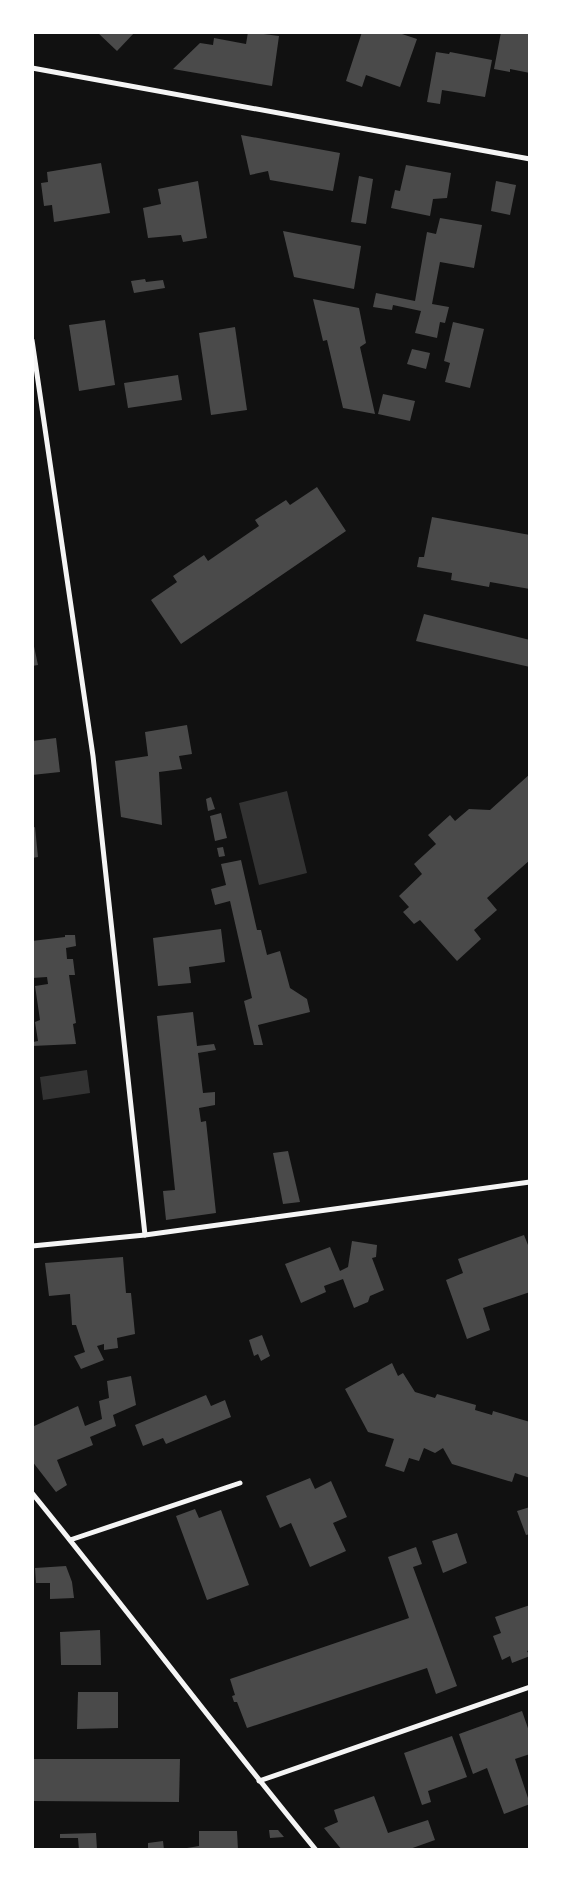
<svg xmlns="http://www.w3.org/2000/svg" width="562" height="1882" font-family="'Space Grotesk',sans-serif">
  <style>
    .water { fill: #333 }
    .building { fill: #4a4a4a }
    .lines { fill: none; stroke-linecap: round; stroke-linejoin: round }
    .minor { stroke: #f5f5f5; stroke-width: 5 }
  </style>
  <rect width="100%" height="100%" fill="#111"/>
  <g class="water">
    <polygon points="287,791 307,873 259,885 239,803"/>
    <polygon points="87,1070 90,1093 43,1100 40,1077"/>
  </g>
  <g class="building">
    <polygon points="97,32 135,32 117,51"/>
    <polygon points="248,32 279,36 272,86 173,69 200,43 213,45 214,38 246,44"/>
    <polygon points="362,32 396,32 417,39 400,87 366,75 362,87 346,81"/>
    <polygon points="501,32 530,32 530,73 510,69 510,72 494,69"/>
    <polygon points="436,52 449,54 450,52 492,60 485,97 442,90 440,104 427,102"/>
    <polygon points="241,135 340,153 333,191 270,180 268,171 250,175"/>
    <polygon points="101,163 110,213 54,222 52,205 44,206 41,183 48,182 47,172"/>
    <polygon points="406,165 451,173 447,198 433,199 430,216 391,208 395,190 400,191"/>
    <polygon points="359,176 373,179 366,224 351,222"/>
    <polygon points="198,181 207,238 183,242 181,235 148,238 143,208 161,204 158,189"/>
    <polygon points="496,181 516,185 510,215 491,211"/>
    <polygon points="440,218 482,225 474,268 440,262 432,304 449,307 445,323 440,322 437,338 415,333 421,311 393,305 392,310 373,307 376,293 415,301 427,232 436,234"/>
    <polygon points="283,231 361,246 354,289 294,277"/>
    <polygon points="145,279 146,282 163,280 165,288 134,293 131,281"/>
    <polygon points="313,299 359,308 366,343 360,347 375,414 343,408 327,340 323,341"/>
    <polygon points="105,320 115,385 79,391 69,325"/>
    <polygon points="453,322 484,329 470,388 445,382 450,363 444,361"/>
    <polygon points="235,327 247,410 211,415 199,333"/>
    <polygon points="412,349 430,353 426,369 407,364"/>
    <polygon points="178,375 182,400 128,408 124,383"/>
    <polygon points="383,394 415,401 410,421 378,414"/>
    <polygon points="317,487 346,531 181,644 151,600 177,582 173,576 204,555 208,561 259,526 255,520 286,500 290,505"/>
    <polygon points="432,517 530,535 530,589 490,582 489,587 451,580 452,573 417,567 419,557 424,557"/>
    <polygon points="424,614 530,640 530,667 416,641"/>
    <polygon points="32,637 38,665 32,666"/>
    <polygon points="187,725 192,754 179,756 182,769 159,772 162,825 121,817 115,761 148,756 145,732"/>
    <polygon points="56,738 60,772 32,775 32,741"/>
    <polygon points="530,774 530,860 487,898 497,910 474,930 481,939 457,961 420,920 414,924 403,912 409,907 399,896 422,874 414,864 436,844 428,835 450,815 455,821 469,809 490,810"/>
    <polygon points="211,797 215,809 208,811 206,799"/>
    <polygon points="221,813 227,838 215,841 210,816"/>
    <polygon points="35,827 38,857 32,858 32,828"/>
    <polygon points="223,847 225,856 219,857 217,848"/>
    <polygon points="241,860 257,930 261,930 267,955 280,951 290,988 307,999 310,1012 258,1025 263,1045 254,1045 244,1001 252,998 230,901 215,905 211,889 226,885 221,864"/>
    <polygon points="221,929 225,962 189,967 191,983 158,986 153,938"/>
    <polygon points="65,935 75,935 76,946 66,948 67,959 73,959 75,975 69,975 76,1023 73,1024 76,1044 32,1046 33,1042 38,1041 35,1022 40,1020 35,986 48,984 47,977 32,978 32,941 65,937"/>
    <polygon points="193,1012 197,1046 214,1044 216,1050 198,1053 203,1093 215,1092 215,1105 199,1108 201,1122 206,1121 216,1213 166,1220 163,1191 175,1190 157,1016"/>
    <polygon points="288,1151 300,1202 283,1204 273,1153"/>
    <polygon points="524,1235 530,1250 530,1292 483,1308 490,1330 467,1339 446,1280 463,1273 458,1259"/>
    <polygon points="352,1241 377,1245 376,1257 372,1258 384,1290 370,1296 368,1302 354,1308 343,1279 324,1286 326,1292 301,1303 285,1264 330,1247 340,1271 348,1267"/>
    <polygon points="123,1257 126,1293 131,1293 135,1334 117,1338 118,1348 104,1350 104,1344 97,1346 104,1360 81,1369 74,1356 85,1352 76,1325 72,1325 70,1294 49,1296 45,1263"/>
    <polygon points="262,1335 270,1356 261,1361 258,1354 254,1356 249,1340"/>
    <polygon points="392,1363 398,1376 403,1373 415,1392 435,1398 437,1394 476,1405 475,1410 492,1415 493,1411 530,1422 530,1478 515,1473 512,1482 452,1464 443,1448 435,1453 424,1448 419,1461 409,1458 404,1472 385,1466 394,1439 368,1432 345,1389"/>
    <polygon points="131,1376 136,1405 113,1415 116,1426 90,1437 93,1445 57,1460 67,1485 56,1492 32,1461 32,1427 78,1406 85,1426 102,1419 99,1401 109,1398 107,1381"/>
    <polygon points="206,1395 211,1406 225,1400 231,1417 166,1444 163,1438 143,1446 135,1425"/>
    <polygon points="310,1478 315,1489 331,1481 347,1517 333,1523 346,1551 310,1567 291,1523 280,1528 266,1496"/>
    <polygon points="530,1507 530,1534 526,1535 517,1511"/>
    <polygon points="195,1509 199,1518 221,1510 249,1585 207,1600 176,1516"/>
    <polygon points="457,1533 467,1563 443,1573 432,1541"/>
    <polygon points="416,1547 422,1564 413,1567 457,1686 436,1694 427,1668 247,1728 237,1702 234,1702 232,1696 235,1695 230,1679 409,1618 388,1557"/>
    <polygon points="66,1566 72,1582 74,1598 50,1599 50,1583 36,1583 35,1568"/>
    <polygon points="530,1605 530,1650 527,1651 530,1656 512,1663 510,1656 502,1660 493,1636 501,1633 495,1617"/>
    <polygon points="100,1630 101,1665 61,1665 60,1632"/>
    <polygon points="78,1692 118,1692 118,1728 77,1729"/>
    <polygon points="522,1711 530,1734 530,1754 515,1759 530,1804 504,1814 487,1768 473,1774 459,1734"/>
    <polygon points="452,1736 467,1777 428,1791 431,1802 422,1805 404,1753"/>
    <polygon points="32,1759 180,1759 179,1802 32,1801"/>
    <polygon points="374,1796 388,1833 428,1820 435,1840 407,1850 342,1850 324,1828 338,1822 334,1810"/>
    <polygon points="269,1830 278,1830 284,1837 270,1838"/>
    <polygon points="199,1831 237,1831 238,1850 175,1850 199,1846"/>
    <polygon points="96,1833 97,1850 79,1850 78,1838 60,1838 60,1834"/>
    <polygon points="163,1841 164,1850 148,1850 148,1843"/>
  </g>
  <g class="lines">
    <g class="minor">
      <polyline points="32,68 530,159"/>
      <polyline points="32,340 93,756 145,1235"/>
      <polyline points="32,1246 145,1235 530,1182"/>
      <path d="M32,1493C128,1611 219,1732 316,1850"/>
      <polyline points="70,1540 240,1483"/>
      <polyline points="259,1781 530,1687"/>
    </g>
  </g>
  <rect width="562" height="1882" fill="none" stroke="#ffffff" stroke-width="68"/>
</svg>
